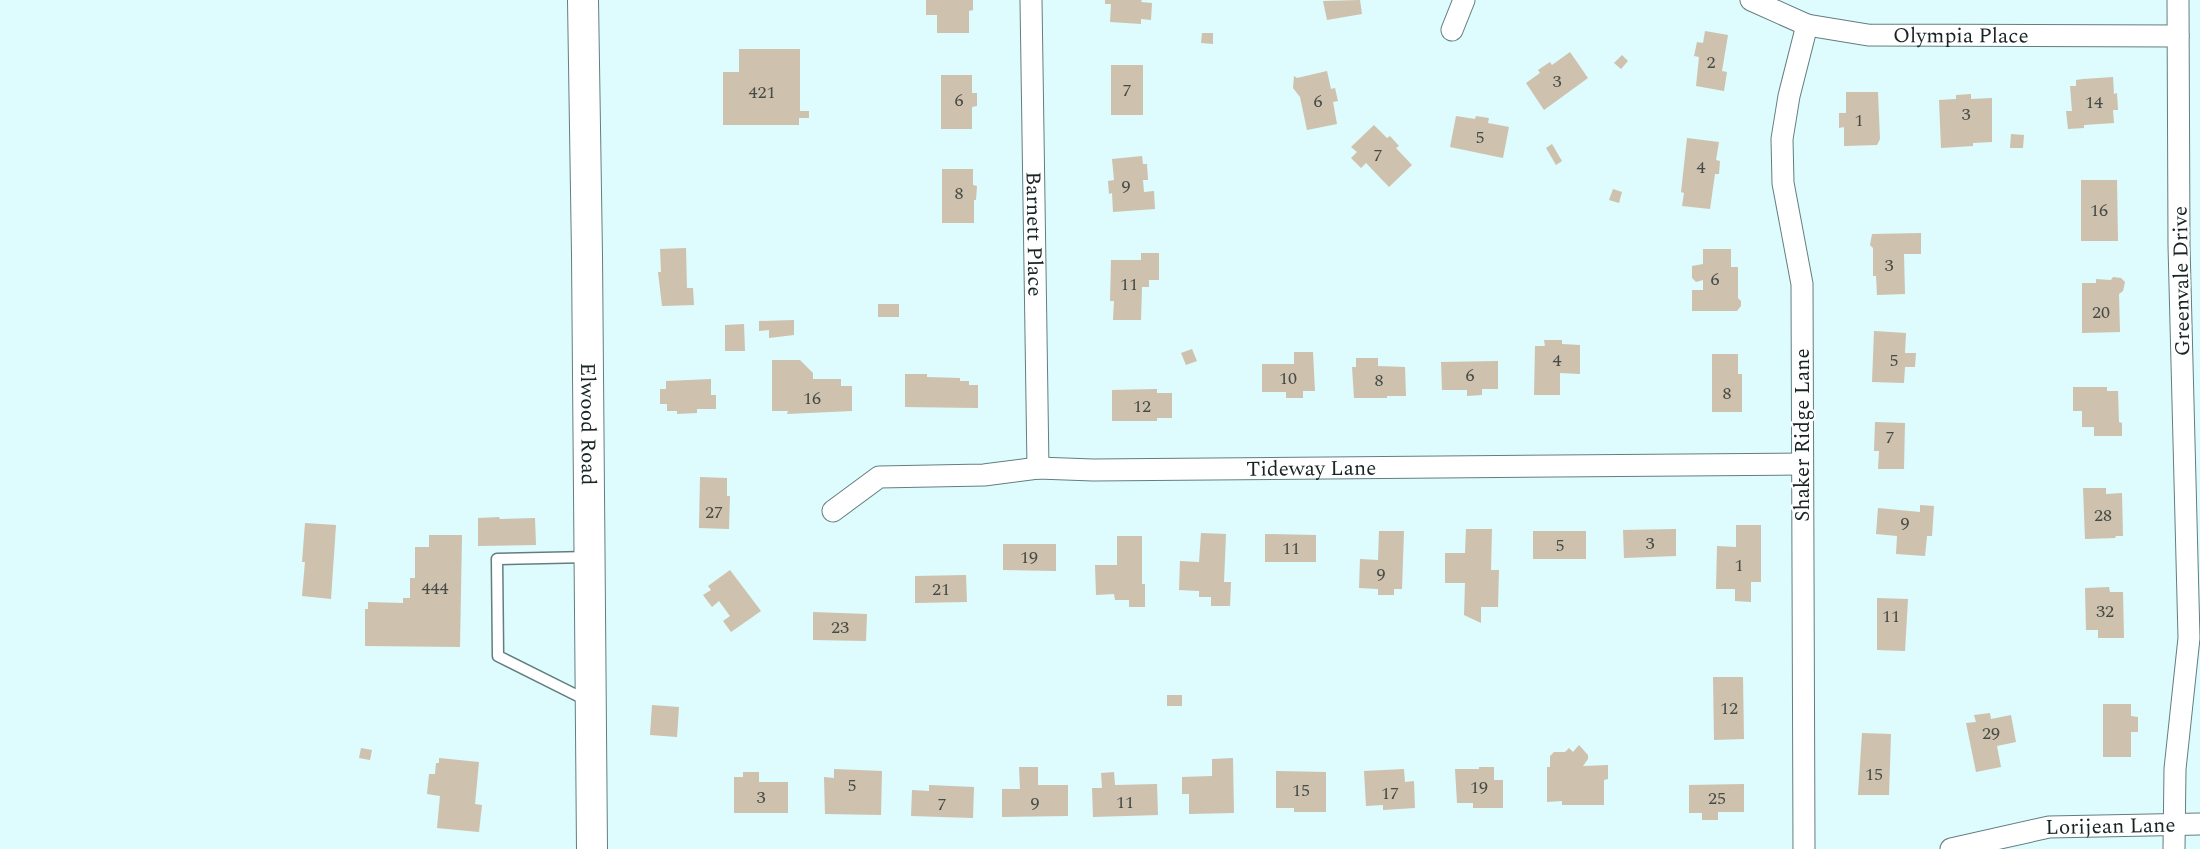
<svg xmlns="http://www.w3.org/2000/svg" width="2200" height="849" font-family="Spectral,serif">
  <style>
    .building { fill: #cec1ad }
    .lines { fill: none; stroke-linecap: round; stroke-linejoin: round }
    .lane-casing { stroke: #637e80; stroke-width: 13 }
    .street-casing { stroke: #637e80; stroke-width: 23 }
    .secondary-casing { stroke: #637e80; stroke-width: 32 }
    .lane { stroke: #fff; stroke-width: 10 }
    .street { stroke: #fff; stroke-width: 21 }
    .secondary { stroke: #fff; stroke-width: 30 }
    .labels { text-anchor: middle; stroke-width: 4.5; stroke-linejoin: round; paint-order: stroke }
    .number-label { font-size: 18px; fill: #464b47 }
    .street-label { font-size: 21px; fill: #192425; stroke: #fff }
  </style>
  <rect width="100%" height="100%" fill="#defbfd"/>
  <g class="building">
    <polygon points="926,0 973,0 973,10 969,11 969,33 937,33 937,15 926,15"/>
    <polygon points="1105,0 1142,0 1141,2 1152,3 1151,20 1141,19 1141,24 1110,22 1111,4 1105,4"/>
    <polygon points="1360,0 1362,14 1327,20 1323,1"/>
    <polygon points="1705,31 1728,35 1722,71 1727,72 1724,91 1696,86 1699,57 1694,56 1697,42 1703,43"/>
    <polygon points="1202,33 1213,33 1213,44 1201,43"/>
    <polygon points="739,49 800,49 800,111 809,111 809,118 799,118 799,125 723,125 723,72 739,72"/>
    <polygon points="1570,52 1588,78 1544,110 1526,83 1540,73 1538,70 1550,62 1552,65"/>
    <polygon points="1622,55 1628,61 1621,69 1614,63"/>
    <rect x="1111" y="65" width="32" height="50"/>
    <polygon points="1327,71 1331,89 1335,88 1338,101 1333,102 1337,124 1307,130 1300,97 1293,88 1294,76 1297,78"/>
    <polygon points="941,75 972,75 972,93 977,93 977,106 972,107 972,129 941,129"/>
    <polygon points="2113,77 2114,94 2117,93 2118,110 2113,110 2114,123 2084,125 2084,128 2068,129 2066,111 2072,111 2070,86 2076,86 2076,80 2083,79"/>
    <polygon points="1846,92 1878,92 1880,139 1877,145 1844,146 1844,127 1839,128 1839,113 1846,113"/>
    <polygon points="1971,94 1971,99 1992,98 1992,142 1973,143 1973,146 1941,148 1939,100 1956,99 1956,95"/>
    <polygon points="1456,116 1475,119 1476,116 1489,118 1488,123 1509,127 1503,158 1450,147"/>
    <polygon points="1374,125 1387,138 1390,136 1399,146 1396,148 1412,165 1389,187 1366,163 1361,168 1351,158 1357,152 1351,147"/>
    <polygon points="2011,134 2024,135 2023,148 2010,148"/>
    <polygon points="1687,138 1719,142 1716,160 1720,161 1719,174 1715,174 1710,209 1682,206 1684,193 1681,192"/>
    <polygon points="1552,144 1562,161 1556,165 1546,148"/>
    <polygon points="1142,156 1143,164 1147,164 1148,180 1143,180 1144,192 1154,191 1155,209 1113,212 1112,193 1109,194 1108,181 1114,180 1112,159"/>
    <polygon points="942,169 973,169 973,185 977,186 976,200 974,200 974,223 942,223"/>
    <polygon points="2081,180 2117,180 2118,241 2081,241"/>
    <polygon points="1613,189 1622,192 1619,203 1609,200"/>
    <polygon points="1921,233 1921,254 1904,254 1905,294 1877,295 1876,276 1873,276 1873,248 1870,245 1872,234"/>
    <polygon points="686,248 687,288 693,288 694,305 662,306 658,272 661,272 660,249"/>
    <polygon points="1703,249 1731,249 1731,267 1738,267 1738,298 1741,301 1741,306 1737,311 1692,311 1692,290 1703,290 1703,280 1696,282 1692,278 1692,266 1703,264"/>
    <polygon points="1141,253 1159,253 1159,280 1149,280 1149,287 1142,287 1141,320 1113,320 1114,301 1110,301 1111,260 1141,260"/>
    <polygon points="2113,277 2121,278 2125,282 2123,291 2119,294 2120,332 2082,333 2082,283 2096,283 2096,279 2111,280"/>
    <rect x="878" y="304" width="21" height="13"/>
    <polygon points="794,320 794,335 769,338 769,330 759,331 759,321"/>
    <polygon points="744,324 745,351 725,351 725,325"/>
    <polygon points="1874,331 1906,333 1905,353 1916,353 1915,367 1905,367 1904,383 1872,382"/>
    <polygon points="1544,340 1562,340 1562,344 1580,345 1580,374 1560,373 1560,395 1534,395 1535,346 1545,346"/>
    <polygon points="1192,349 1197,361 1186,365 1181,353"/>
    <polygon points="1294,352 1313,352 1315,391 1303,391 1303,398 1286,398 1286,392 1262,392 1262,364 1294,364"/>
    <polygon points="1712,354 1738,354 1738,374 1742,374 1742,412 1712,412"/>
    <polygon points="1356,358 1378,358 1378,366 1405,367 1406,396 1387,396 1387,398 1354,398 1352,367 1356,367"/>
    <polygon points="772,360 800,360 813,373 813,379 841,379 841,386 852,386 852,411 787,414 788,411 772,411"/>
    <polygon points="1498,361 1498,389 1482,389 1482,395 1467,396 1467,390 1442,390 1441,362"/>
    <polygon points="905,374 927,374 927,377 960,378 960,381 969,381 969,385 978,385 978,408 905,407"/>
    <polygon points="711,379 711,395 716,395 716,409 697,409 697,413 677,414 677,411 667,411 667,404 660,404 660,389 666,389 666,381"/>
    <polygon points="2073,387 2107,387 2107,391 2118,391 2119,422 2122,423 2122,436 2094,436 2094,427 2082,427 2082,411 2073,411"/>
    <polygon points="1157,389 1157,393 1172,393 1172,418 1157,418 1157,421 1112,421 1112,390"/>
    <polygon points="1875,422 1905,423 1904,469 1878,469 1879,451 1874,451"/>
    <polygon points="700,477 727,478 727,496 730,496 729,529 699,528"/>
    <polygon points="2083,488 2106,488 2106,494 2122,493 2123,536 2116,536 2115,538 2085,539"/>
    <polygon points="1920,505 1934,506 1932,536 1927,536 1925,556 1896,554 1897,536 1876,534 1878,508 1920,512"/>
    <polygon points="499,517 500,519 535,518 536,545 478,546 478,518"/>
    <polygon points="305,523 336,525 331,599 302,596 305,562 302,562"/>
    <polygon points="1736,525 1761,525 1761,582 1751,582 1751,602 1735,601 1735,589 1716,589 1717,546 1736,547"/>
    <polygon points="1466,529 1492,529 1491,570 1499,570 1498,607 1481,607 1481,623 1464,615 1465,583 1445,583 1445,553 1465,553"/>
    <polygon points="1676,529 1676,556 1624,558 1623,530"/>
    <polygon points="1379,531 1404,531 1402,589 1394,589 1394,595 1378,595 1378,589 1359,588 1360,559 1378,560"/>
    <rect x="1533" y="531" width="53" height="28"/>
    <polygon points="1201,533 1226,534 1224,582 1231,582 1230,606 1211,606 1211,597 1199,597 1199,591 1179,590 1180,561 1199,562"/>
    <polygon points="1265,534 1316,535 1316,562 1265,562"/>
    <polygon points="429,535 462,535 460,647 365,646 365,609 368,609 368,602 403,603 403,598 410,598 410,578 415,578 415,547 429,547"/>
    <polygon points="1117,536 1142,536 1142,584 1145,584 1145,607 1129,607 1129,600 1115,600 1114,594 1096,595 1095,565 1117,565"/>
    <polygon points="1003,544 1056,544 1056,571 1003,570"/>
    <polygon points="730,570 761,611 731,632 723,621 730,616 719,601 712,607 703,595 711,590 708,586"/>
    <polygon points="966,575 967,602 915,603 915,576"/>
    <polygon points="2109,587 2110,592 2123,592 2124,638 2098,638 2098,630 2086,630 2085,588"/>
    <polygon points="1877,598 1908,599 1905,651 1877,650"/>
    <polygon points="813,612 867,614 866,641 813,640"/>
    <polygon points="1713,677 1743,677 1744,739 1714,740"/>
    <rect x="1167" y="695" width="15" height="11"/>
    <polygon points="2103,704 2131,704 2131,716 2138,717 2138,732 2131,732 2131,757 2103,757"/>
    <polygon points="652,705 679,707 677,737 650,735"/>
    <polygon points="1990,713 1991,719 2011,715 2016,742 1997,746 2001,767 1976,772 1966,723 1976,722 1974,715"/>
    <polygon points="1862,733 1891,734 1889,795 1858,795"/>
    <polygon points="1579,745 1588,755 1588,759 1583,766 1608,765 1608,779 1604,780 1604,805 1562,805 1562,801 1547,802 1547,767 1550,767 1550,756 1554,752 1565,752 1569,748 1573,752"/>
    <polygon points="361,748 372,750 370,760 359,758"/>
    <polygon points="439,758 479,762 475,804 482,805 479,832 437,828 440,796 427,794 429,774 435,774 436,763 439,763"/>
    <polygon points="1233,758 1234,813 1189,814 1189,794 1182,794 1182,777 1212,776 1212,759"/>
    <polygon points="1019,767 1038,767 1038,785 1068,785 1068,816 1002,817 1002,789 1020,789"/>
    <polygon points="1479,767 1494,767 1494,780 1503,780 1503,808 1473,808 1473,803 1457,803 1455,769 1479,769"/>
    <polygon points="834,769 882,771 881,815 825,814 824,777 834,778"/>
    <polygon points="1404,769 1405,782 1414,781 1415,808 1383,810 1383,805 1366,806 1364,771"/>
    <polygon points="1276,771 1326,772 1326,812 1294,812 1294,808 1276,808"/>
    <polygon points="743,772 759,772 759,782 788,782 788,813 734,813 734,777 743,777"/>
    <polygon points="1114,772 1115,785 1157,784 1158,815 1093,817 1092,788 1102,788 1101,773"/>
    <polygon points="1744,784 1744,812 1718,812 1718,820 1702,820 1702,813 1689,813 1689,785"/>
    <polygon points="929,785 974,787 973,818 911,816 912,790 929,791"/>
  </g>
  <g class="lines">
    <g class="lane-casing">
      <polyline id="lane" points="588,701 498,656 497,559 589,557"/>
    </g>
    <g class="street-casing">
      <g id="street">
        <path id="s1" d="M1031,0L1038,468"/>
        <path id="s2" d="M1751,0L1807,25L1868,35L2178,36"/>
        <polyline points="1452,30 1464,0"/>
        <path id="s3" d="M833,511L879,477L984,475L1038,468L1093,470L1801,464"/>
        <polyline points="1804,849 1802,284 1783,183 1782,139 1789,96 1807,25"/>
        <path id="s4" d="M1951,849L2049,827L2200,824"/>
        <polyline points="2174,849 2175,769 2189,638 2179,245 2178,0"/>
      </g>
    </g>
    <g class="secondary-casing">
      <g id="secondary">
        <path id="s5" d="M583,0L587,255L592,849"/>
      </g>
    </g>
    <use href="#lane" class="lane"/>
    <use href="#street" class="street"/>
    <use href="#secondary" class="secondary"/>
  </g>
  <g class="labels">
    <g class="number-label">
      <text x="1711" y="68">2</text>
      <text x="1557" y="87">3</text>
      <text x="1127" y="96">7</text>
      <text x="762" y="98">421</text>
      <text x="959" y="106">6</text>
      <text x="1318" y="107">6</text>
      <text x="2094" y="108">14</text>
      <text x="1966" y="120">3</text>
      <text x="1859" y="126">1</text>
      <text x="1480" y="143">5</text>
      <text x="1378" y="161">7</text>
      <text x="1701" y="173">4</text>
      <text x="1126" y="192">9</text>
      <text x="959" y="199">8</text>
      <text x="2099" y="216">16</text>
      <text x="1889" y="271">3</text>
      <text x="1715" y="285">6</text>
      <text x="1129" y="290">11</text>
      <text x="2101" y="318">20</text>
      <text x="1557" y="366">4</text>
      <text x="1894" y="366">5</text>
      <text x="1470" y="381">6</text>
      <text x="1288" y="384">10</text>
      <text x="1379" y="386">8</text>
      <text x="1727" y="399">8</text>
      <text x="812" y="404">16</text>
      <text x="1142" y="412">12</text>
      <text x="1890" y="443">7</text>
      <text x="714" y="518">27</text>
      <text x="2103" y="521">28</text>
      <text x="1905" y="529">9</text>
      <text x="1650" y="549">3</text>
      <text x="1560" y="551">5</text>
      <text x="1291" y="554">11</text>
      <text x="1029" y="563">19</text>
      <text x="1739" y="571">1</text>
      <text x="1381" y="580">9</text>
      <text x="435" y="594">444</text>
      <text x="941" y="595">21</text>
      <text x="2105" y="617">32</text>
      <text x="1891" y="622">11</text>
      <text x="840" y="633">23</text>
      <text x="1729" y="714">12</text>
      <text x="1991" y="739">29</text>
      <text x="1874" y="780">15</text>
      <text x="852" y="791">5</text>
      <text x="1479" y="793">19</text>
      <text x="1301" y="796">15</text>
      <text x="1390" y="799">17</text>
      <text x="761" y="803">3</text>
      <text x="1717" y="804">25</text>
      <text x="1125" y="808">11</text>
      <text x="1035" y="809">9</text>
      <text x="942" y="810">7</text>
    </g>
    <g class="street-label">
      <text dy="7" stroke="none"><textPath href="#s2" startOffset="216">Olympia Place</textPath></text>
      <text dy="7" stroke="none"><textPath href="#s1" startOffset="234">Barnett Place</textPath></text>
      <text transform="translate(2181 281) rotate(-91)" y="7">Greenvale Drive</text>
      <text dy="7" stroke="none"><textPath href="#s5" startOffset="424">Elwood Road</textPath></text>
      <text transform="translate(1802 435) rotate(-90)" y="7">Shaker Ridge Lane</text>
      <text dy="7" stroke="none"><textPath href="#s3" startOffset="490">Tideway Lane</textPath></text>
      <text dy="7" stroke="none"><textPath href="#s4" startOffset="162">Lorijean Lane</textPath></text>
    </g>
  </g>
</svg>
